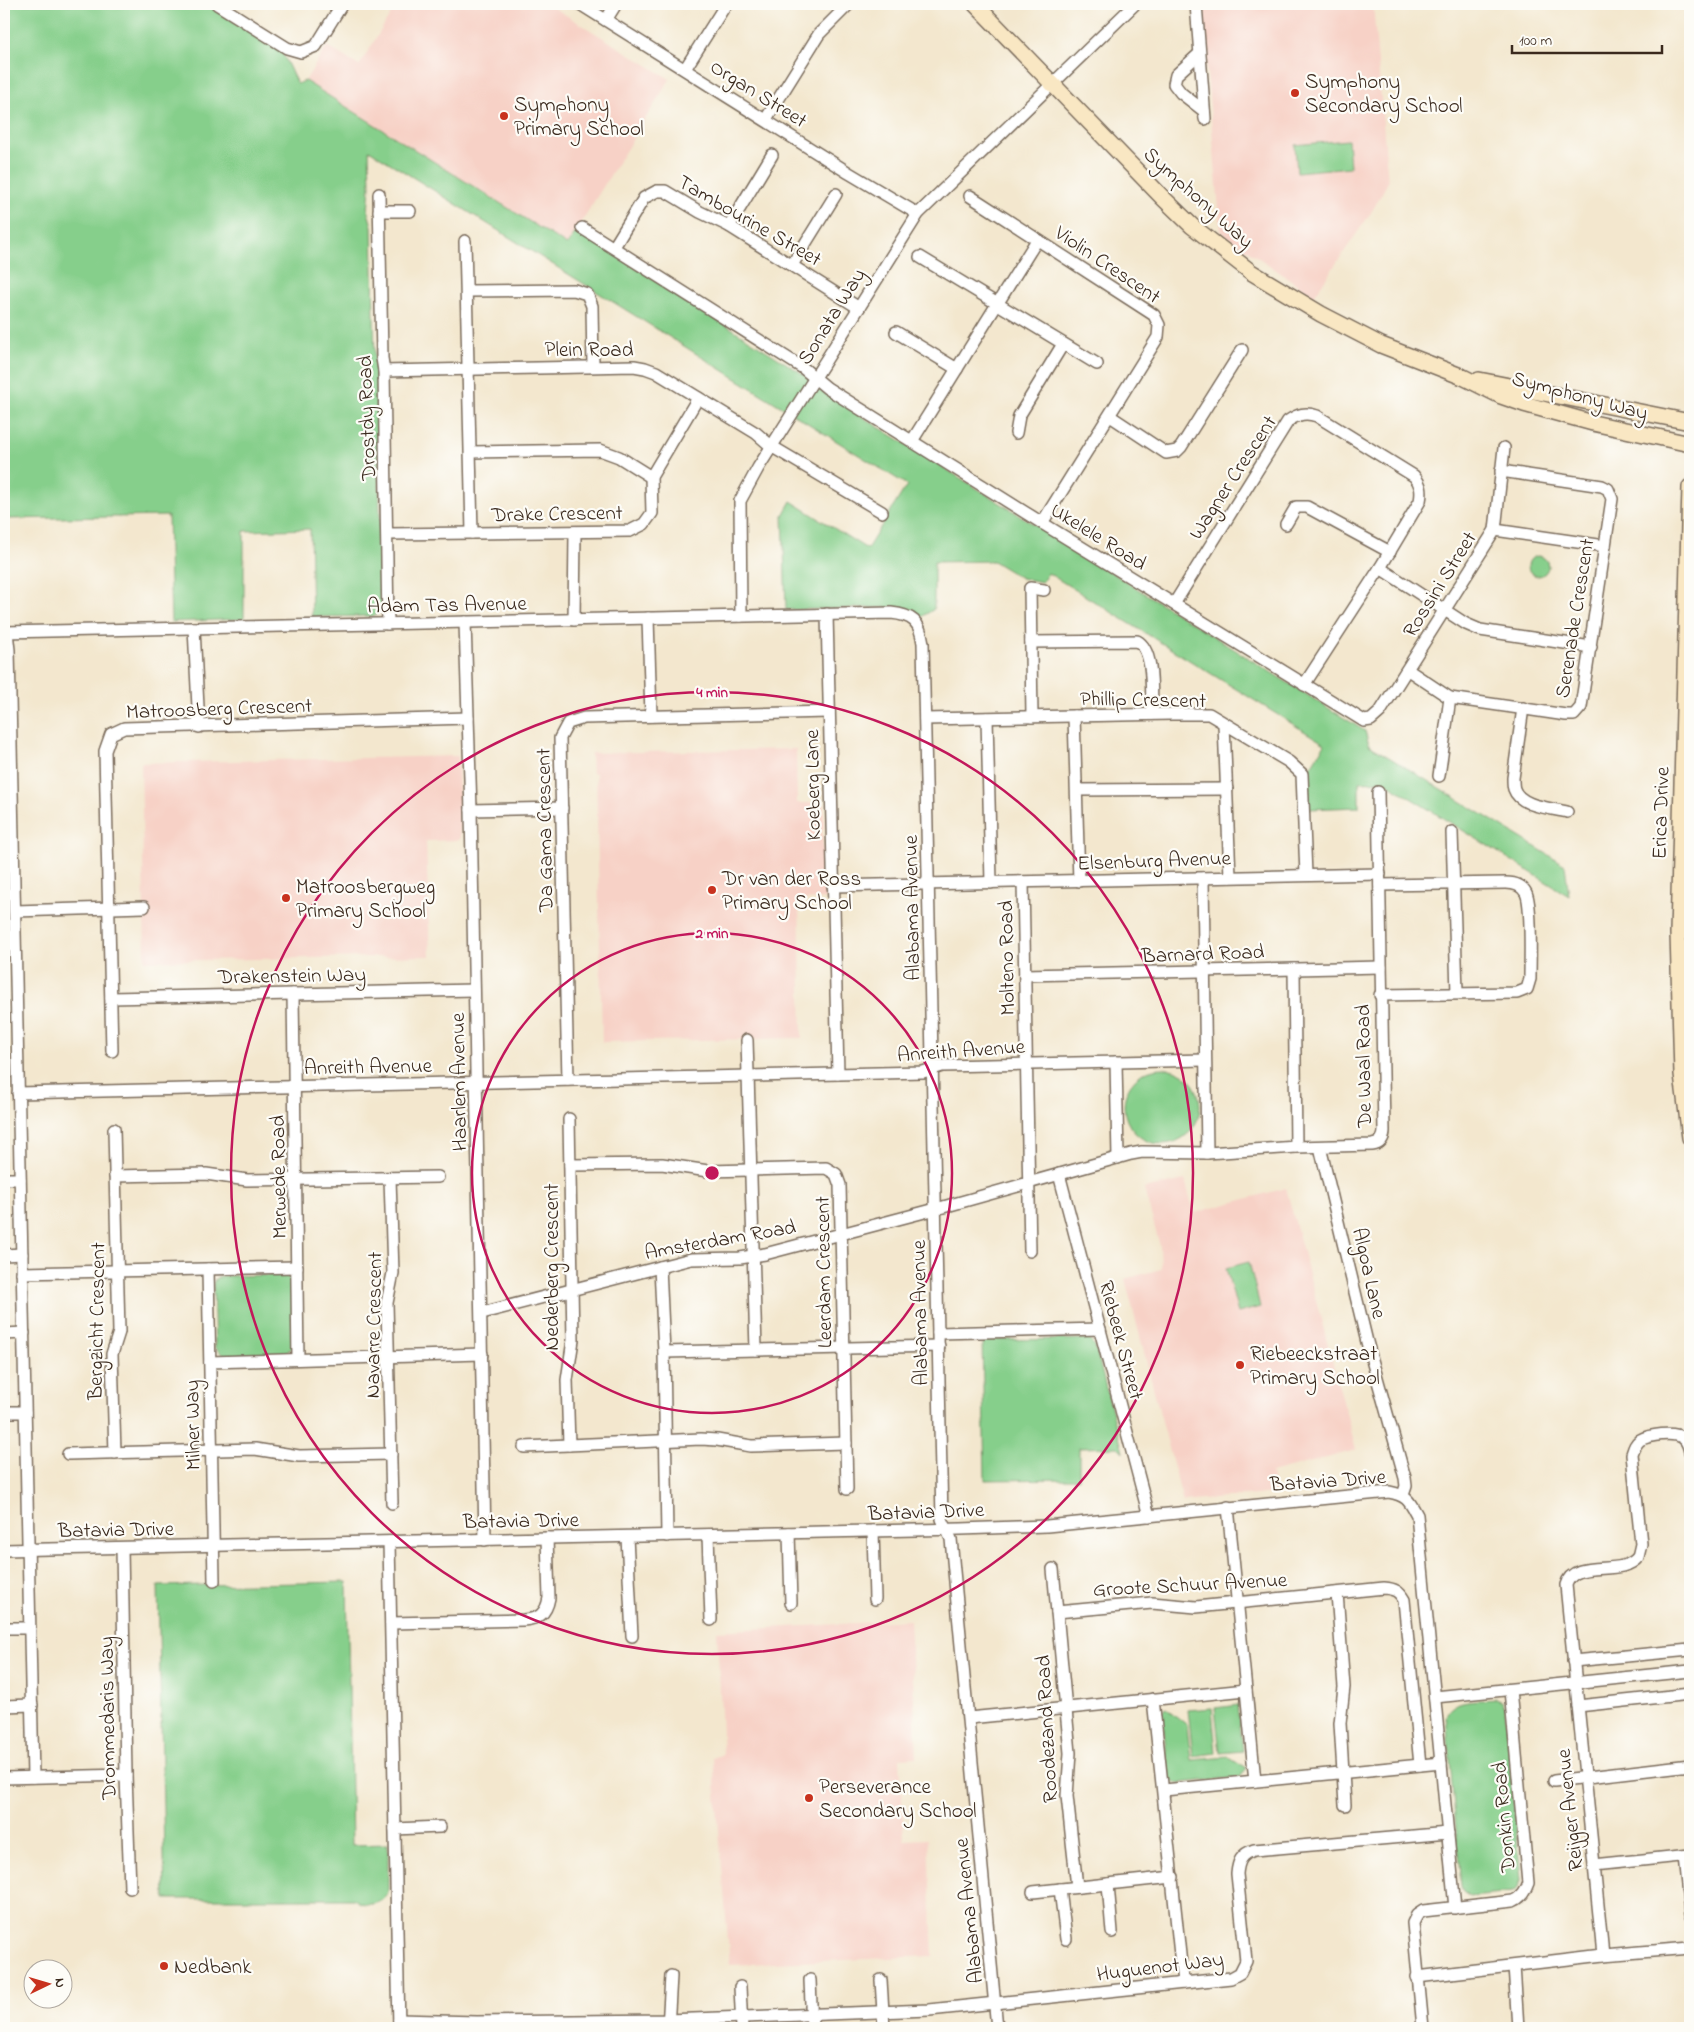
<svg xmlns="http://www.w3.org/2000/svg" width="1694" height="2032" font-family="'Indie Flower',sans-serif">
  <style>
    .built { fill: #f7d1c6 }
    .green { fill: #86cf8b; stroke: #607c54 }
    .lines { fill: none; stroke-linecap: round; stroke-linejoin: round }
    .minor-casing { stroke: #7b6c5c; stroke-width: 14 }
    .secondary-casing { stroke: #7b6c5c; stroke-width: 18 }
    .minor { stroke: #fff; stroke-width: 11 }
    .secondary { stroke: #f9e7c3; stroke-width: 15 }
    .ring { fill: none; stroke: #c2185b; stroke-width: 2.5 }
    .poi-dot { fill: #c8321e; stroke: #fdfcf7; stroke-width: 2 }
    .labels { text-anchor: middle; stroke-width: 4.5; stroke-linejoin: round; paint-order: stroke }
    .poi-label { font-size: 21px; fill: #3b2a1e; stroke: #fdfcf7; text-anchor: start }
    .street-label { font-size: 21px; fill: #3b2a1e; stroke: #fdfcf7 }
    .centre { fill: #c2185b; stroke: #fdfcf7; stroke-width: 2.5 }
    .ring-label { font-size: 15px; text-anchor: middle; font-weight: bold; fill: #c2185b; stroke: #fdfcf7; stroke-width: 4.5; stroke-linejoin: round; paint-order: stroke }
  </style>
  <rect width="100%" height="100%" fill="#fdfcf7"/>
  <filter id="ink" filterUnits="userSpaceOnUse"><feTurbulence type="fractalNoise" baseFrequency=".02" numOctaves="2"/><feDisplacementMap in="SourceGraphic" scale="10" xChannelSelector="R" yChannelSelector="G"/><feConvolveMatrix kernelMatrix="1 2 1 2 8 2 1 2 1" color-interpolation-filters="sRGB"/></filter>
  <filter id="wash" filterUnits="userSpaceOnUse"><feTurbulence type="fractalNoise" baseFrequency=".0096" numOctaves="4" result="noise"/><feDisplacementMap in="SourceGraphic" scale="20" xChannelSelector="R" yChannelSelector="G"/><feGaussianBlur stdDeviation="1.12" result="paint"/><feColorMatrix in="noise" values="0 0 0 0 0 0 0 0 0 0 0 0 0 0 0 0 0 1.4 0 .05"/><feComposite in="paint" operator="in"/></filter>
  <g filter="url(#wash)">
    <rect width="100%" height="100%" fill="#f3e7ce"/>
    <g class="built">
      <polygon points="397,4 548,4 670,79 567,245 305,81 327,46 359,66"/>
      <polygon points="1201,4 1373,4 1388,182 1372,211 1314,296 1221,232"/>
      <polygon points="796,749 797,803 824,803 824,828 822,830 826,899 799,900 802,1038 602,1042 596,773 592,773 591,753"/>
      <polygon points="458,756 460,840 426,841 430,956 145,961 141,763"/>
      <polygon points="1185,1180 1194,1213 1286,1188 1356,1450 1271,1473 1275,1493 1183,1502 1125,1279 1161,1269 1160,1246 1144,1189"/>
      <polygon points="910,1620 917,1757 900,1758 904,1840 928,1839 933,1956 730,1965 713,1758 723,1754 717,1631"/>
    </g>
    <g class="green">
      <polygon points="4,4 206,4 281,50 297,84 305,81 567,245 577,230 803,374 821,391 1365,731 1369,745 1565,865 1569,896 1383,781 1359,782 1359,807 1308,809 1306,770 1311,766 1325,744 1048,573 1042,582 1021,578 993,561 934,562 934,609 920,618 896,607 786,610 783,515 791,501 867,549 907,485 369,150 370,186 368,212 372,226 375,363 377,377 382,610 375,616 312,617 310,529 244,531 244,619 171,622 168,516 4,519"/>
      <polygon points="1348,140 1350,167 1297,172 1295,145"/>
      <circle cx="1538" cy="566" r="10"/>
      <circle cx="1162" cy="1106" r="38"/>
      <polygon points="1249,1262 1260,1307 1238,1313 1226,1268"/>
      <polygon points="284,1275 289,1278 292,1283 293,1347 285,1354 223,1355 215,1348 213,1284 215,1279 221,1276"/>
      <polygon points="1088,1339 1095,1346 1123,1452 1118,1447 1079,1448 1079,1479 985,1480 982,1340"/>
      <path d="M347,1582L352,1845L388,1844V1892C383,1905 365,1908 354,1899H165L158,1586Z"/>
      <path d="M1495,1699L1502,1702L1505,1710L1521,1881L1518,1888L1513,1892L1469,1896L1463,1892L1461,1886L1446,1716C1452,1697 1479,1701 1495,1699Z"/>
      <polygon points="1238,1705 1243,1751 1220,1753 1215,1708"/>
      <polygon points="1166,1708 1187,1725 1191,1760 1228,1757 1247,1769 1240,1777 1180,1783 1173,1782 1169,1776 1162,1714"/>
      <polygon points="1212,1708 1216,1753 1193,1756 1188,1710"/>
    </g>
  </g>
  <g filter="url(#ink)">
    <g class="lines">
      <g class="minor-casing">
        <g id="minor">
          <polyline points="217,4 287,48 301,52 316,46 342,4"/>
          <polyline points="580,4 849,173 918,214"/>
          <polyline points="1196,4 1205,119"/>
          <polyline points="606,20 616,4"/>
          <polyline points="1199,54 1176,75 1174,84 1181,93 1204,111"/>
          <polyline points="685,69 726,4"/>
          <polyline points="766,119 819,34 849,4"/>
          <polyline points="379,194 382,358 384,371 388,624"/>
          <polyline points="970,196 1154,315 1159,325 1158,337 1042,523"/>
          <polyline points="379,211 410,211"/>
          <polyline points="729,226 772,155"/>
          <polyline points="582,228 803,368 827,388 1042,523 1364,721 1371,720 1380,712 1495,530 1504,448"/>
          <polyline points="465,241 472,533"/>
          <polyline points="614,247 644,198 657,191 665,191 700,212 729,226 859,308"/>
          <polyline points="920,257 1097,364"/>
          <polyline points="792,265 836,194"/>
          <polyline points="468,291 574,290 587,294 592,306 593,366"/>
          <polyline points="896,332 957,369"/>
          <polyline points="384,371 634,366 645,368 656,372 756,433 771,446 882,512"/>
          <polyline points="1110,416 1166,453 1177,451 1181,447 1242,350"/>
          <polyline points="1016,433 1019,416 1063,344"/>
          <polyline points="912,441 1037,240"/>
          <polyline points="471,452 600,450 619,457 651,477"/>
          <polyline points="1286,524 1296,507 1307,507 1390,552"/>
          <polyline points="1495,530 1605,546"/>
          <polyline points="388,534 630,531 644,524 652,513 651,477 698,398"/>
          <polyline points="1380,568 1466,624 1480,630 1591,647"/>
          <path d="M1174,604L1288,421C1298,414 1306,412 1317,416L1414,476C1421,484 1422,491 1420,501L1380,568L1304,685"/>
          <polyline points="827,614 838,1074"/>
          <polyline points="741,616 740,501 758,468 918,214 1135,4"/>
          <polyline points="648,618 651,716"/>
          <polyline points="574,620 575,532"/>
          <polyline points="465,622 471,810 485,1540"/>
          <polyline points="194,628 199,727"/>
          <path d="M4,632L891,613C913,615 920,622 923,643L942,1519L951,1539L997,2028"/>
          <polyline points="7,632 9,650 33,1777"/>
          <path d="M1031,642L1137,641C1155,650 1151,696 1152,714"/>
          <polyline points="1408,670 1450,698 1566,715 1574,715 1581,707 1612,499 1608,489 1602,486 1501,471"/>
          <path d="M1523,708L1513,778C1513,781 1513,786 1514,789C1520,807 1552,808 1567,812"/>
          <polyline points="1074,716 1079,881"/>
          <polyline points="1032,717 1030,588 1044,590"/>
          <polyline points="987,718 991,883"/>
          <polyline points="925,719 1172,714 1209,714 1289,762 1302,774 1306,875"/>
          <polyline points="1224,724 1230,877"/>
          <polyline points="1439,776 1450,698"/>
          <polyline points="1077,790 1227,789"/>
          <polyline points="471,810 562,808"/>
          <polyline points="1452,832 1457,993"/>
          <polyline points="1203,878 1207,1153"/>
          <polyline points="1023,882 1030,1251"/>
          <path d="M1380,885L1506,883C1515,883 1522,885 1526,893C1532,905 1530,962 1530,979L1527,989L1517,993L1380,995"/>
          <polyline points="833,886 1380,874"/>
          <polyline points="15,911 144,907"/>
          <polyline points="1294,969 1296,1147"/>
          <polyline points="1025,975 1381,967"/>
          <polyline points="293,994 298,1359"/>
          <polyline points="111,998 474,990"/>
          <polyline points="747,1040 756,1350"/>
          <polyline points="112,1051 105,751 111,734 124,728 468,718"/>
          <polyline points="1116,1062 1118,1158"/>
          <polyline points="568,1080 560,738 568,723 584,718 829,712"/>
          <polyline points="18,1093 923,1072 942,1066 1205,1060"/>
          <polyline points="569,1119 573,1340 567,1380 569,1445"/>
          <polyline points="114,1129 119,1332 112,1354 115,1453"/>
          <polyline points="1320,1147 1367,1342 1405,1478 1406,1486 1403,1495"/>
          <polyline points="570,1165 662,1164 708,1171 826,1168 836,1174 840,1185 847,1489"/>
          <polyline points="1059,1174 1149,1516"/>
          <polyline points="115,1176 206,1174 247,1180 438,1177"/>
          <polyline points="390,1178 393,1273 387,1303 392,1503"/>
          <polyline points="4,1179 20,1179"/>
          <polyline points="4,1255 22,1254"/>
          <polyline points="660,1267 664,1352 667,1536"/>
          <polyline points="208,1269 214,1581"/>
          <polyline points="22,1273 297,1267"/>
          <path d="M482,1313L691,1259L740,1258L765,1254L936,1209L1131,1154L1142,1152L1207,1153L1296,1147L1372,1145C1380,1144 1384,1139 1384,1131L1378,792"/>
          <polyline points="938,1333 1100,1329"/>
          <polyline points="4,1334 24,1333"/>
          <polyline points="664,1352 939,1346"/>
          <polyline points="210,1362 482,1354"/>
          <polyline points="4,1412 25,1412"/>
          <polyline points="524,1447 701,1439 717,1440 751,1446 846,1443"/>
          <polyline points="68,1454 255,1449 299,1456 391,1454"/>
          <polyline points="1228,1507 1255,1781"/>
          <polyline points="873,1531 875,1599"/>
          <polyline points="789,1533 791,1603"/>
          <polyline points="708,1535 711,1620"/>
          <polyline points="627,1537 632,1636"/>
          <polyline points="389,1542 399,2028"/>
          <polyline points="122,1548 126,1775 130,1888"/>
          <path d="M4,1550L961,1529L1047,1526L1389,1492C1406,1495 1409,1500 1417,1515L1455,1908"/>
          <polyline points="1053,1569 1070,1753 1067,1796 1077,1887"/>
          <polyline points="1337,1593 1344,1687 1340,1723 1345,1805"/>
          <path d="M1057,1612L1152,1603L1196,1607L1384,1588C1395,1589 1399,1591 1404,1600L1420,1765"/>
          <path d="M391,1623L523,1620C538,1619 546,1615 549,1598L547,1538"/>
          <polyline points="4,1628 30,1628"/>
          <polyline points="1573,1661 1690,1650"/>
          <polyline points="1435,1697 1690,1671"/>
          <polyline points="1153,1699 1183,1983"/>
          <polyline points="4,1706 32,1705"/>
          <polyline points="1578,1706 1690,1694"/>
          <polyline points="969,1718 1246,1690"/>
          <polyline points="4,1778 126,1775"/>
          <polyline points="1554,1781 1690,1765"/>
          <polyline points="1164,1790 1441,1763"/>
          <polyline points="395,1829 440,1827"/>
          <polyline points="1684,1856 1690,1915"/>
          <polyline points="1594,1865 1690,1855"/>
          <polyline points="1108,1884 1112,1932"/>
          <polyline points="1060,1889 1066,1939"/>
          <polyline points="1033,1892 1173,1877"/>
          <path d="M1603,1955L1566,1585C1574,1557 1622,1578 1638,1557L1641,1544L1632,1454C1634,1448 1635,1444 1640,1440C1649,1435 1674,1431 1683,1438C1687,1441 1689,1447 1690,1452"/>
          <polyline points="1514,1966 1518,2028"/>
          <polyline points="1417,1977 1603,1955 1690,1948"/>
          <polyline points="810,1980 812,2028"/>
          <polyline points="881,1980 884,2028"/>
          <polyline points="740,1987 742,2028"/>
          <path d="M399,2020L477,2022L668,2020L929,2010L1231,1978L1240,1973L1246,1961L1237,1874C1238,1862 1241,1854 1254,1850L1448,1833"/>
          <polyline points="668,2028 671,1976"/>
          <path d="M1423,2028L1413,1923L1417,1915L1423,1911L1513,1901C1521,1898 1525,1892 1528,1883L1510,1690"/>
        </g>
      </g>
      <g class="secondary-casing">
        <g id="secondary">
          <polyline points="975,4 1162,197 1192,226 1251,272 1321,314 1381,345 1463,377 1501,396 1524,404 1593,423 1690,444"/>
          <polyline points="1479,380 1690,422"/>
          <polyline points="1690,487 1678,933 1682,1074 1690,1138"/>
        </g>
      </g>
      <use href="#minor" class="minor"/>
      <use href="#secondary" class="secondary"/>
    </g>
  </g>
  <g class="ring">
    <circle cx="712" cy="1173" r="240"/>
    <circle cx="712" cy="1173" r="481"/>
  </g>
  <g class="poi-dot">
    <circle cx="1295" cy="93" r="5"/>
    <circle cx="504" cy="116" r="5"/>
    <circle cx="712" cy="890" r="5"/>
    <circle cx="286" cy="898" r="5"/>
    <circle cx="1240" cy="1365" r="5"/>
    <circle cx="809" cy="1798" r="5"/>
    <circle cx="164" cy="1966" r="5"/>
  </g>
  <g class="labels">
    <g class="poi-label">
      <text x="1305" y="88">Symphony<tspan x="1305" dy="24">Secondary School</tspan></text>
      <text x="514" y="111">Symphony<tspan x="514" dy="24">Primary School</tspan></text>
      <text x="722" y="885">Dr van der Ross<tspan x="722" dy="24">Primary School</tspan></text>
      <text x="296" y="893">Matroosbergweg<tspan x="296" dy="24">Primary School</tspan></text>
      <text x="1250" y="1360">Riebeeckstraat<tspan x="1250" dy="24">Primary School</tspan></text>
      <text x="819" y="1793">Perseverance<tspan x="819" dy="24">Secondary School</tspan></text>
      <text x="174" y="1973">Nedbank</text>
    </g>
    <g class="street-label">
      <text transform="translate(759 93) rotate(32)" y="7">Organ Street</text>
      <text transform="translate(1199 197) rotate(42)" y="7">Symphony Way</text>
      <text transform="translate(750 220) rotate(30)" y="7">Tambourine Street</text>
      <text transform="translate(1108 264) rotate(34)" y="7">Violin Crescent</text>
      <text transform="translate(831 316) rotate(-58)" y="7">Sonata Way</text>
      <text x="589" y="356">Plein Road</text>
      <text transform="translate(1580 395) rotate(15)" y="7">Symphony Way</text>
      <text transform="translate(366 418) rotate(-92)" y="7">Drostdy Road</text>
      <text transform="translate(1232 477) rotate(-57)" y="7">Wagner Crescent</text>
      <text transform="translate(557 513) rotate(-1)" y="7">Drake Crescent</text>
      <text transform="translate(1099 536) rotate(32)" y="7">Ukelele Road</text>
      <text transform="translate(1439 584) rotate(-58)" y="7">Rossini Street</text>
      <text transform="translate(447 604) rotate(-1)" y="7">Adam Tas Avenue</text>
      <text transform="translate(1574 618) rotate(-81)" y="7">Serenade Crescent</text>
      <text transform="translate(1143 699) rotate(1)" y="7">Phillip Crescent</text>
      <text transform="translate(219 708) rotate(-2)" y="7">Matroosberg Crescent</text>
      <text transform="translate(812 785) rotate(-91)" y="7">Koeberg Lane</text>
      <text transform="translate(1660 813) rotate(-88)" y="7">Erica Drive</text>
      <text transform="translate(544 830) rotate(-91)" y="7">Da Gama Crescent</text>
      <text transform="translate(1154 860) rotate(-2)" y="7">Elsenburg Avenue</text>
      <text transform="translate(911 908) rotate(-91)" y="7">Alabama Avenue</text>
      <text transform="translate(1203 953) rotate(-2)" y="7">Barnard Road</text>
      <text transform="translate(1006 958) rotate(-91)" y="7">Molteno Road</text>
      <text transform="translate(292 975) rotate(-1)" y="7">Drakenstein Way</text>
      <text transform="translate(961 1050) rotate(-4)" y="7">Anreith Avenue</text>
      <text transform="translate(368 1066) rotate(-1)" y="7">Anreith Avenue</text>
      <text transform="translate(1363 1066) rotate(-91)" y="7">De Waal Road</text>
      <text transform="translate(458 1082) rotate(-91)" y="7">Haarlem Avenue</text>
      <text transform="translate(278 1177) rotate(-91)" y="7">Merwede Road</text>
      <text transform="translate(720 1239) rotate(-10)" y="7">Amsterdam Road</text>
      <text transform="translate(551 1267) rotate(-90)" y="7">Nederberg Crescent</text>
      <text transform="translate(823 1272) rotate(-91)" y="7">Leerdam Crescent</text>
      <text transform="translate(1370 1273) rotate(77)" y="7">Algoa Lane</text>
      <text transform="translate(919 1313) rotate(-91)" y="7">Alabama Avenue</text>
      <text transform="translate(96 1321) rotate(-89)" y="7">Bergzicht Crescent</text>
      <text transform="translate(373 1325) rotate(-89)" y="7">Navarre Crescent</text>
      <text transform="translate(1122 1340) rotate(75)" y="7">Riebeek Street</text>
      <text transform="translate(192 1425) rotate(-91)" y="7">Milner Way</text>
      <text transform="translate(1328 1480) rotate(-4)" y="7">Batavia Drive</text>
      <text transform="translate(926 1511) rotate(-2)" y="7">Batavia Drive</text>
      <text transform="translate(521 1520) rotate(-1)" y="7">Batavia Drive</text>
      <text transform="translate(116 1529) rotate(-1)" y="7">Batavia Drive</text>
      <text transform="translate(1190 1584) rotate(-3)" y="7">Groote Schuur Avenue</text>
      <text transform="translate(107 1718) rotate(-91)" y="7">Drommedaris Way</text>
      <text transform="translate(1046 1729) rotate(-93)" y="7">Roodezand Road</text>
      <text transform="translate(1569 1810) rotate(-96)" y="7">Reijger Avenue</text>
      <text transform="translate(1503 1817) rotate(-95)" y="7">Donkin Road</text>
      <text transform="translate(968 1911) rotate(-96)" y="7">Alabama Avenue</text>
      <text transform="translate(1160 1966) rotate(-7)" y="7">Huguenot Way</text>
    </g>
  </g>
  <circle cx="712" cy="1173" r="8" class="centre"/>
  <g class="ring-label">
    <text x="712" y="697">4 min</text>
    <text x="712" y="938">2 min</text>
  </g>
  <rect width="1694" height="2032" fill="none" stroke="#fdfcf7" stroke-width="20"/>
  <g transform="translate(48 1984) rotate(85)"><circle r="24" fill="#fdfcf7" stroke="#afa8a0"/>
  <path d="M0-4L9 19L0 12L-9 19Z" fill="#c8321e"/>
  <text y="-8" font-size="14" font-weight="bold" text-anchor="middle" fill="#3b2a1e">N</text>
  </g>
  <path d="M1512 45v8h150v-8" fill="none" stroke="#3b2a1e" stroke-width="2.5"/>
  <text x="1519" y="45" font-size="15" fill="#3b2a1e" stroke="#fdfcf7" stroke-width="4" paint-order="stroke">100 m</text>
</svg>
